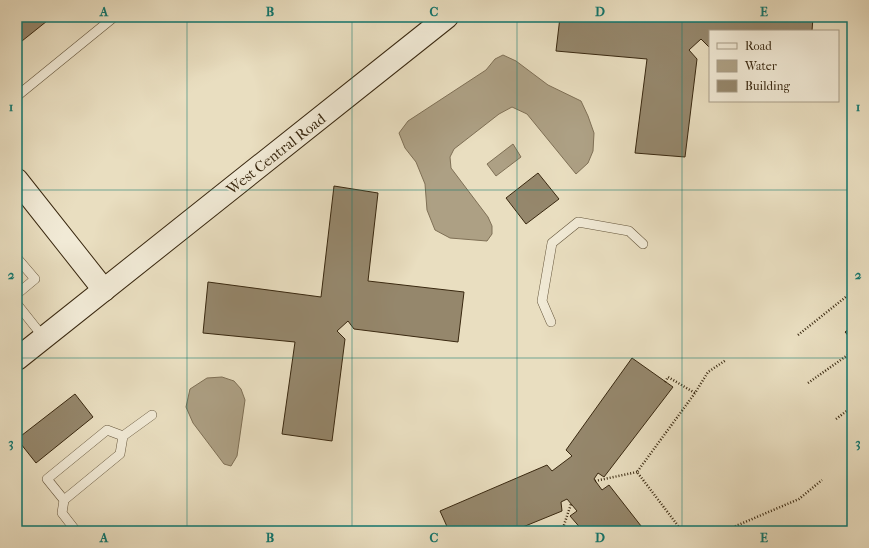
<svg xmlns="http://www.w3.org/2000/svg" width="869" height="548" font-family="'IM FELL French Canon',serif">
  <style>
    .water { fill: #ada084; stroke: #7f7056 }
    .building { fill: #95876c; stroke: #392810 }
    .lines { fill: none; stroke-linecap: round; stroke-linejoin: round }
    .lane-casing { stroke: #65563c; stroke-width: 10 }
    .secondary-casing { stroke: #392810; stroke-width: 24 }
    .path { stroke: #392810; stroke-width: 2.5; stroke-dasharray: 1 2; stroke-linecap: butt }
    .lane { stroke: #f1ead6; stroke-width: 9 }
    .secondary { stroke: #f1ead6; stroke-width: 22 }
    .grid { fill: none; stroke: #0f766e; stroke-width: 1; stroke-opacity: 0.55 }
    .labels { text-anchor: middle; stroke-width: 3.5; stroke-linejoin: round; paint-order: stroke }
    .street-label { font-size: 15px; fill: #392810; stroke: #f1ead6 }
    .neatline { fill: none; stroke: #0f766e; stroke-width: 1.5 }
    .grid-label { font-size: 13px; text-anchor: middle; font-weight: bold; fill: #0f766e }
  </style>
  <rect width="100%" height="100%" fill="#e9dec0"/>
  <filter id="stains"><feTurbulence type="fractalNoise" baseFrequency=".005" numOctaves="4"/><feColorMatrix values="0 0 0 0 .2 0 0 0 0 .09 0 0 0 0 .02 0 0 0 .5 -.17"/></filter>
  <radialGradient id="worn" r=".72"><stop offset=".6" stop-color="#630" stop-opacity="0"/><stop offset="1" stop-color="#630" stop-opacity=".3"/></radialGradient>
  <g class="water">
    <polygon points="503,55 516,61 548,85 581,101 588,116 594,133 593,151 588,163 576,174 527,114 512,107 499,114 454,149 450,157 451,168 488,217 492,226 492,234 487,241 450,238 435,230 427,210 425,184 416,162 405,148 399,133 408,121 486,70 495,59"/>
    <polygon points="513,144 521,157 496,176 487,164"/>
    <polygon points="222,377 234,381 241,389 245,400 237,456 231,466 224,464 193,423 186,407 190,389 207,378"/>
  </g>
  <g class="building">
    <polygon points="17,17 52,17 17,45"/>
    <polygon points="560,17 667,17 674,18 674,17 813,17 812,31 710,31 710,48 701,39 689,50 697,59 685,157 635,153 647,59 556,51"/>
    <polygon points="538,173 559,199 526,224 506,198"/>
    <polygon points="334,186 378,193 368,281 464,292 458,342 354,329 348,321 337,331 345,339 332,441 282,434 295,342 203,333 208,282 321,297"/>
    <polygon points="852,327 852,340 845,332"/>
    <polygon points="632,358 673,387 604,477 598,473 594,479 602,490 609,485 645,531 583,531 570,516 577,511 567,499 561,502 562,511 513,531 449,531 440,511 547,465 552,471 572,456 566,450"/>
    <polygon points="75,394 93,417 36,463 17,439"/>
  </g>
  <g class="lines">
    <g class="lane-casing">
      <g id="lane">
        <polyline points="17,96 114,17"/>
        <polyline points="17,258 35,279 17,294"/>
        <polyline points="17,304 44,338"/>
        <polyline points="551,322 542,301 552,243 578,222 629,231 643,244"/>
        <polyline points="123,436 120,454 64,500 47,479 107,430 123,436 152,415"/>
        <polyline points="64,500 62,513 76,531"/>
      </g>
    </g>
    <g class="secondary-casing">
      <g id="secondary">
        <polyline points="17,180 104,290"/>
        <polyline points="17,359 447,17"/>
      </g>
    </g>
    <g class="path">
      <polyline points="798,335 852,292"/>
      <polyline points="665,382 668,377 695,393"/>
      <polyline points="808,383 852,352"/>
      <polyline points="836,419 852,407"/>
      <polyline points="595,481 637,472"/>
      <polyline points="562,531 571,504"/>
      <polyline points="682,531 637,472 695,393 708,372 726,360"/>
      <polyline points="724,531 799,499 822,480"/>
    </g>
    <use href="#lane" class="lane"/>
    <use href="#secondary" class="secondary"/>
  </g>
  <path class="grid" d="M187,17V531M352,17V531M517,17V531M682,17V531M17,190H852M17,358H852"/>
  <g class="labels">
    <g class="street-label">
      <text transform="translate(276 154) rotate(-38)" y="5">West Central Road</text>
    </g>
  </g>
  <rect width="869" height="548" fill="none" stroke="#e9dec0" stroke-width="44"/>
  <rect x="709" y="30" width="130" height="72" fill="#f1ead6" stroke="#a79c87"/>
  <rect x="717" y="43" width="20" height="6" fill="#f1ead6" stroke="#a79c87"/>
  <text x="745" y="50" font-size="12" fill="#392810">Road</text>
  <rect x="717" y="60" width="20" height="12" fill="#ada084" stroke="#a79c87"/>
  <text x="745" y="70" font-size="12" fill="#392810">Water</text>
  <rect x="717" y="80" width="20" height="12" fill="#95876c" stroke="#a79c87"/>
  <text x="745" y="90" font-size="12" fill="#392810">Building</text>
  <rect x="22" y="22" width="825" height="504" class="neatline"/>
  <g class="grid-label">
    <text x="104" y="16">A</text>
    <text x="270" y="16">B</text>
    <text x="434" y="16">C</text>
    <text x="600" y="16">D</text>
    <text x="764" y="16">E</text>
    <text x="11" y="111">1</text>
    <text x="858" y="111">1</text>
    <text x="11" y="279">2</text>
    <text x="858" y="279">2</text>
    <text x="11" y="447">3</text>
    <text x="858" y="447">3</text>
    <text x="104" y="542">A</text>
    <text x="270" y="542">B</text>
    <text x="434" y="542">C</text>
    <text x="600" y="542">D</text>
    <text x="764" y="542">E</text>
  </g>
  <rect width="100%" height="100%" filter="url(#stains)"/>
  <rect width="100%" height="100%" fill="url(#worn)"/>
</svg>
